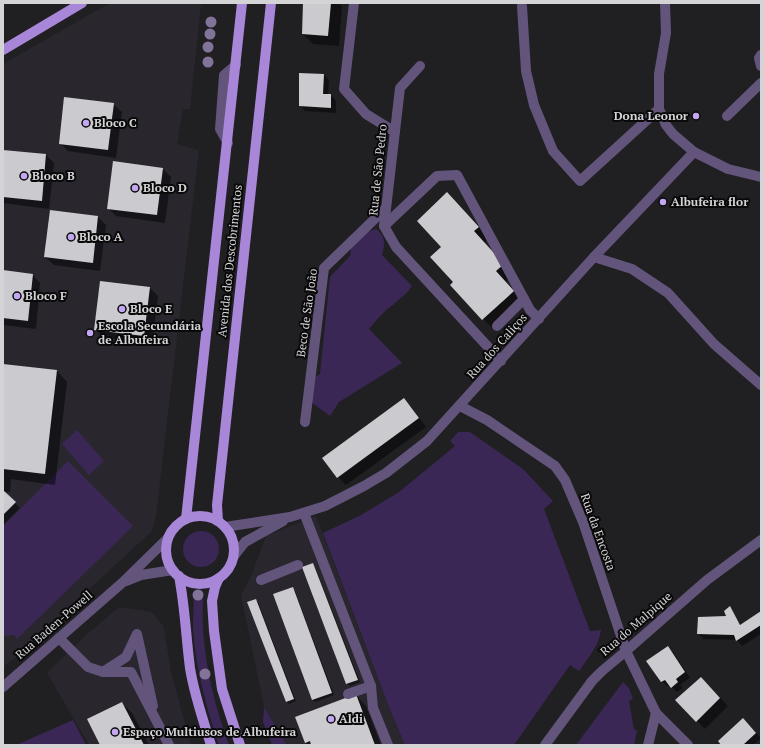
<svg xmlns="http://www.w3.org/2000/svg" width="764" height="748" font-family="'PT Serif',serif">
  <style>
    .built { fill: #29262e }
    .green { fill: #3b2755 }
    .shadow { fill: #0007 }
    .building { fill: #cbcace }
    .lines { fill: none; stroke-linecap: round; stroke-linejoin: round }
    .minor { stroke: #63547c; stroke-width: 10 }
    .major { stroke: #a887d9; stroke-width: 10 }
    .tree { fill: #827499 }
    .poi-dot { fill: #c4a7f1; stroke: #0a090a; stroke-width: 1.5 }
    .labels { text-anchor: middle; stroke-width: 4; stroke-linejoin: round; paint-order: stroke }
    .poi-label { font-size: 12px; font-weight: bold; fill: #d4d3d5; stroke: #0a090a; text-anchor: start }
    .street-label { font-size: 12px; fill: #d4d3d5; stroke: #0a090a }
  </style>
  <rect width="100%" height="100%" fill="#201f22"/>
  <g class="built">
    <polygon points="110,3 200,3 201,5 190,109 183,109 177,144 199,150 156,516 152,531 18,655 3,667 3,64"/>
    <polygon points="316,516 389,707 405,745 287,745 264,707 241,595 251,576 266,536"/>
    <polygon points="119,607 152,612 164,627 171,672 191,745 89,745 47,673 85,636"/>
  </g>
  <g class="green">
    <path d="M376,229C386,236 385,244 382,255L412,286C406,295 401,297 394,304C384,311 376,320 369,329L402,363L339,402L330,416L311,402L314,378L320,374L330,277L350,256L351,248L366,232Z"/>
    <polygon points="77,430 104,461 89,475 62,444"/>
    <path d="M458,432H470L523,469L553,501L544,509L590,631L601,630C599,646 588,658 579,671L570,665L514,745H405L389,707L323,533L361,515L399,492L455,446L450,441Z"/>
    <polygon points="68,461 133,526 17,639 14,635 3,636 3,526"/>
    <circle cx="201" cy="549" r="18"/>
    <path d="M194,591L203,593C203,604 202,616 203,627C205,667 215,707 229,745H219C207,710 194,662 193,625C193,614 194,602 194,591Z"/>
    <polygon points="623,682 629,688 633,699 629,701 634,729 637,731 634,745 576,745"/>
    <polygon points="264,707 287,745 272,745 263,722"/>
    <polygon points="73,720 86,745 16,745"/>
  </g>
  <g class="shadow">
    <polygon points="304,3 339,3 342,6 339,46 313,44 303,34"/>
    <polygon points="324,75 329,80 328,95 331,95 336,101 336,113 305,111 300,105"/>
    <polygon points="113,104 122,112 116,158 68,151 60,143"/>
    <polygon points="3,151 46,155 54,163 49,209 3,203"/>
    <polygon points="163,169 171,177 165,223 116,216 108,208"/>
    <polygon points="458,204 489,238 484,243 514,275 505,282 524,302 494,330 451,285 455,282 442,247"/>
    <polygon points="51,211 98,217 106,225 100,271 54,265 45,257"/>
    <polygon points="3,271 32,274 40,283 36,329 3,325"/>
    <polygon points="150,288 158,296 152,344 103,337 95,329"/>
    <polygon points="3,365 57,371 67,382 55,485 11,479 10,492 4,492 20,508 3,525"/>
    <polygon points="404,400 412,408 426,427 346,485 338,477"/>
    <polygon points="312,564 315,567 360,682 350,686 347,683"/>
    <polygon points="293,588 295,591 334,695 315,702 313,700 274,595"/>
    <polygon points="256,600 258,602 296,701 289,704 286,701"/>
    <polygon points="730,607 741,626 761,612 761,634 742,646 737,640 704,639 698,634 728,617"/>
    <polygon points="667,647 673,652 690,678 680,685 683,688 677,692 670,685 667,686 662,681"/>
    <polygon points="709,686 728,706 705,729 676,700"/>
    <polygon points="356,695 366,706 381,745 308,745 306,743"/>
    <polygon points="122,703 132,713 149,745 101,745"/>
    <polygon points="743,719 761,738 753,745 722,745"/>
  </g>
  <g class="building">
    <polygon points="303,3 331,3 328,36 302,34"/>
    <polygon points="299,73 324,74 323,94 331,94 331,108 299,106"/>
    <polygon points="64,97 114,103 108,150 59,144"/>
    <polygon points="3,150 46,154 42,201 3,197"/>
    <polygon points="113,161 163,168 157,215 107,209"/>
    <polygon points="447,192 479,227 474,231 504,264 496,271 514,291 482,320 450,285 453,282 430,257 441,247 417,221"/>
    <polygon points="50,210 98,216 93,263 44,257"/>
    <polygon points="3,270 33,274 28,321 3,318"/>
    <polygon points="100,281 150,287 144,336 94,330"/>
    <polygon points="3,364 57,370 45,474 3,469"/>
    <polygon points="404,398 419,418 337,478 322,458"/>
    <polygon points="3,490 16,502 3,515"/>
    <polygon points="313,563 358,680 346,684 302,567"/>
    <polygon points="293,587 332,693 312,700 273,594"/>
    <polygon points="256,599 294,699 286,702 247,602"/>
    <polygon points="730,606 740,625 761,611 761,625 736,641 734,635 697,634 698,617 726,616 724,611"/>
    <polygon points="668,646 685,672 676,679 678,682 671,688 665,680 661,682 646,661"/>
    <polygon points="701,677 720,698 696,722 675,700"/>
    <polygon points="356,694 375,745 311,745 310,741 305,743 295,717"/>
    <polygon points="122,702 144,745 100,745 87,719"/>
    <polygon points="743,718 756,733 743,745 721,745 718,741"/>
  </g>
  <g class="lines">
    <g class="minor">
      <polyline points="354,3 344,89 366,114 395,132"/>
      <polyline points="665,3 666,33 659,74 659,109 666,125 673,134 694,152 728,169 761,177"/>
      <polyline points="522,6 526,71 534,105 553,151 580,181 659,109"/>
      <polyline points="761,55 759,58 761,66"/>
      <polyline points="420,66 400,88 384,226 396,247 501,361"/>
      <polyline points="727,116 761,83"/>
      <polyline points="228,143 220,129 224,75 236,65"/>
      <polyline points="384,226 437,176 457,175 524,299 530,310 539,319"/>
      <polyline points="594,257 632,269 668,293 714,344 761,385"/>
      <polyline points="497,326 524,299"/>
      <polyline points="460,406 487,420 555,466 565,480 583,522 626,651 656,713 688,745"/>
      <polyline points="305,422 324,268 386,208"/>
      <polyline points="304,513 371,686 373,708 388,745"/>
      <polyline points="225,527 290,517 325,506 364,486 386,473 427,441 594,257 694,152"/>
      <polyline points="234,556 245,542 283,521"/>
      <polyline points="261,580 298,565"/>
      <polyline points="126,581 141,575 173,570"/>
      <polyline points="59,638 88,667 103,672 131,672 169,745"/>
      <polyline points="103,672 126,657 137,634 153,706"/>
      <polyline points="3,687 122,583 168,538"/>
      <polyline points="348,694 371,686"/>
      <polyline points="545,745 592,681 602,671 626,651 707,580 761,540"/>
      <polyline points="648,745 656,713"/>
    </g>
    <g class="major">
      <polyline points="3,50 82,3"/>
      <circle cx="200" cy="550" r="34"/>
      <polyline points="186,519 242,3"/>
      <polyline points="218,521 217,505 271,3"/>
      <path d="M179,576C185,607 186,637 190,668C194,694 203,720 211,745"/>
      <polyline points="219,578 215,587 212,601 214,631 222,689 240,745"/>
    </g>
  </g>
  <g class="tree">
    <circle cx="211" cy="22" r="5.5"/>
    <circle cx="210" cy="34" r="5.5"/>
    <circle cx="208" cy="47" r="5.5"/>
    <circle cx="208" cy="62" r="5.5"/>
    <circle cx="198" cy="595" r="5.5"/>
    <circle cx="205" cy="674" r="5.5"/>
  </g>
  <g class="poi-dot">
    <circle cx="696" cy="116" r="4"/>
    <circle cx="86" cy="123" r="4"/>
    <circle cx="24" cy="176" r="4"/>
    <circle cx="135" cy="188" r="4"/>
    <circle cx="663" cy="202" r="4"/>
    <circle cx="71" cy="237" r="4"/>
    <circle cx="17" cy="296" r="4"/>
    <circle cx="122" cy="309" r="4"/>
    <circle cx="90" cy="333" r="4"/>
    <circle cx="331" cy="719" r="4"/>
    <circle cx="115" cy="732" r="4"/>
  </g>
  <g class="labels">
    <g class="poi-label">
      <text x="688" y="120" text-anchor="end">Dona Leonor</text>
      <text x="94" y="127">Bloco C</text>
      <text x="32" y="180">Bloco B</text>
      <text x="143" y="192">Bloco D</text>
      <text x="671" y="206">Albufeira flor</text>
      <text x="79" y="241">Bloco A</text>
      <text x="25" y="300">Bloco F</text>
      <text x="130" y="313">Bloco E</text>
      <text x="98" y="330">Escola Secundária<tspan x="98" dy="14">de Albufeira</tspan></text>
      <text x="339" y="723">Aldi</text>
      <text x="123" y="736">Espaço Multiusos de Albufeira</text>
    </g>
    <g class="street-label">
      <text transform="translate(378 170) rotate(-84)" y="4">Rua de São Pedro</text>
      <text transform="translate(230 261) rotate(-84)" y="4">Avenida dos Descobrimentos</text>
      <text transform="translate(307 313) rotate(-82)" y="4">Beco de São João</text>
      <text transform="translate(497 346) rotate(-48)" y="4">Rua dos Caliços</text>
      <text transform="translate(598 532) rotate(70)" y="4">Rua da Encosta</text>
      <text transform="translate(636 624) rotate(-41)" y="4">Rua do Malpique</text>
      <text transform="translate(54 625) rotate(-41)" y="4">Rua Baden-Powell</text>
    </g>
  </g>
  <rect width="764" height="748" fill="none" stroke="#d4d3d5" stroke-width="8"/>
</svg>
